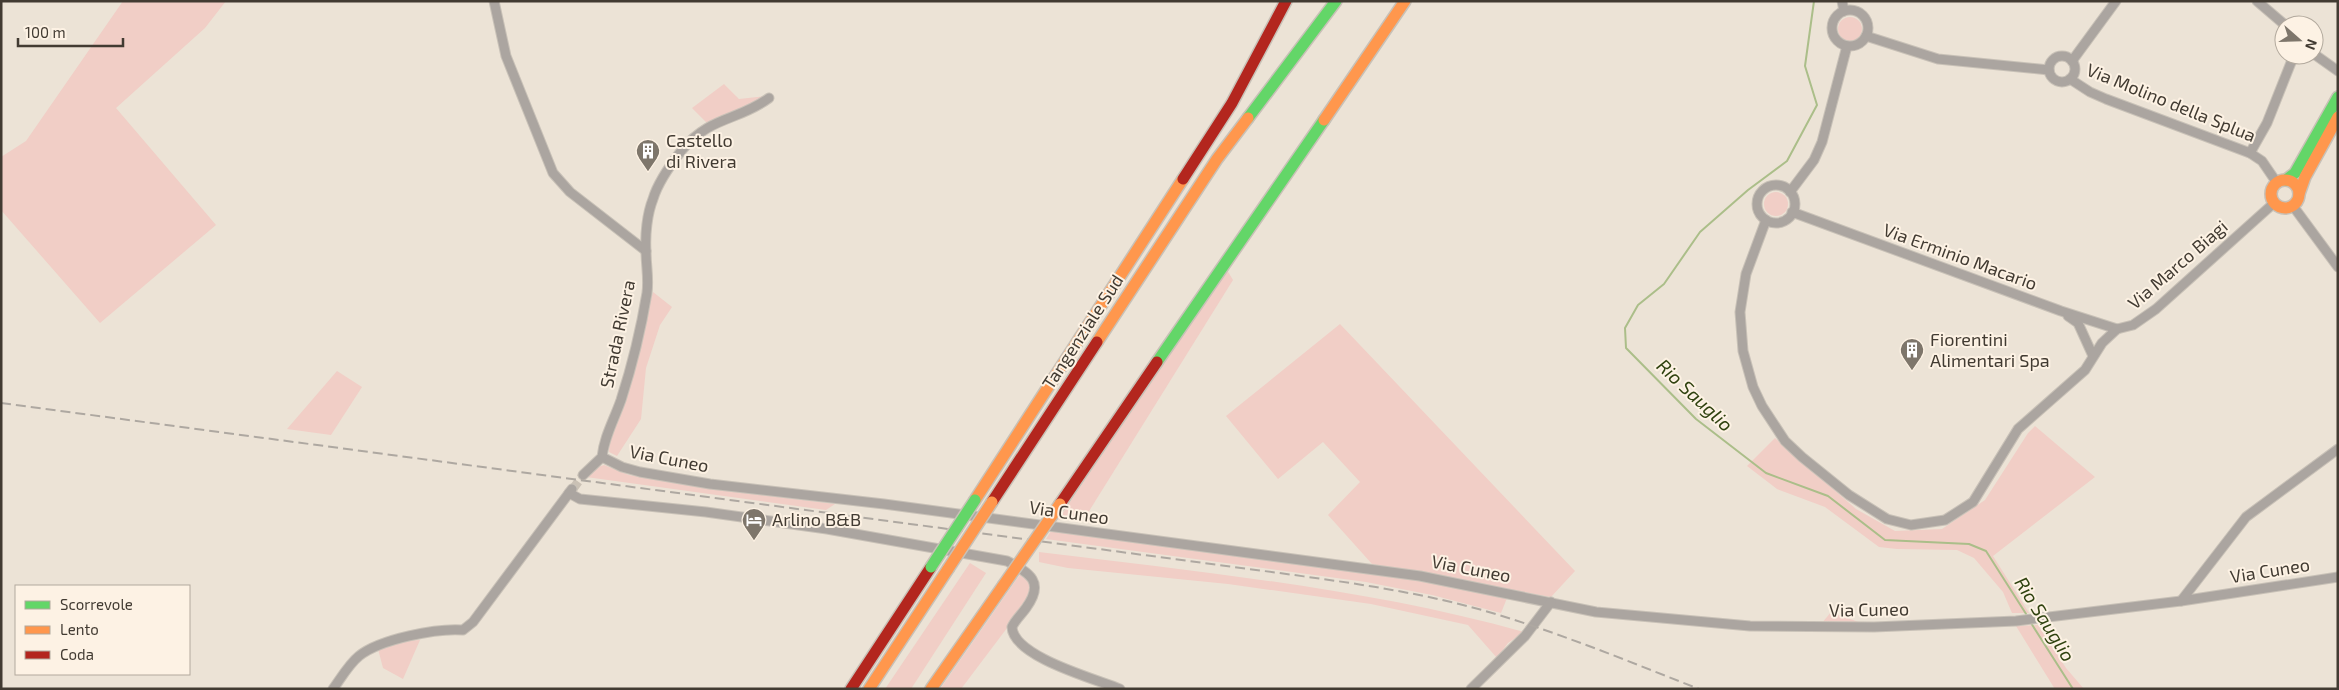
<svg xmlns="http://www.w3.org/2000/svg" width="2339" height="690" font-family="'Exo 2',sans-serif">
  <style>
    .green { fill: #f1cec6 }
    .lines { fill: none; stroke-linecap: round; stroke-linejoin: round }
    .stream { stroke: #abbe89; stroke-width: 2 }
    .street-tunnel { stroke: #cac1b5; stroke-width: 9; stroke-dasharray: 9 4.5; stroke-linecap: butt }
    .street-casing { stroke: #c8c1b7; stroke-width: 11 }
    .fast-casing { stroke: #c8c1b7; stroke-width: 14 }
    .slow-casing { stroke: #c8c1b7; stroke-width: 14 }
    .jam-casing { stroke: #c8c1b7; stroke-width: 14 }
    .street { stroke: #aba5a0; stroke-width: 9 }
    .fast { stroke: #63d668; stroke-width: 11 }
    .slow { stroke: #ff974d; stroke-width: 11 }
    .jam { stroke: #b3261e; stroke-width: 11 }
    .rail { stroke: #aea8a1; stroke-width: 2; stroke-dasharray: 10 5; stroke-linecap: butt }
    .fast-bridge-casing { stroke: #c8c1b7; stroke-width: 14; stroke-linecap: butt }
    .slow-bridge-casing { stroke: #c8c1b7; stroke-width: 14; stroke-linecap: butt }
    .fast-bridge { stroke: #63d668; stroke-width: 11 }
    .slow-bridge { stroke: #ff974d; stroke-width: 11 }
    .labels { text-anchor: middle; stroke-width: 4; stroke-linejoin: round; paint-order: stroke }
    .street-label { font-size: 18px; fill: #423b32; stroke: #fdf2e4 }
    .poi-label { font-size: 18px; fill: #423b32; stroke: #fdf2e4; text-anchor: start }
    .water-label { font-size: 19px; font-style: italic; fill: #2f420f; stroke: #fdf2e4 }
  </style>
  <rect width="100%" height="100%" fill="#ece3d6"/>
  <g class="green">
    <polygon points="123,1 226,1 205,28 116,108 216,225 100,323 1,210 1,157 26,141"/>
    <circle cx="1850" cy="29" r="12"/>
    <polygon points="724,84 739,99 766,96 752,105 707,123 692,108"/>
    <circle cx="1776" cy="204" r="12"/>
    <polygon points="1227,270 1233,280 1086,516 1058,520"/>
    <polygon points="653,292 672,307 660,325 646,368 641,419 617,456 609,452 610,436 622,412"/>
    <polygon points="1340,324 1575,571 1551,597 1372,564 1328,515 1360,482 1323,442 1278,479 1226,416"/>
    <polygon points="337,371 362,387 331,435 287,429"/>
    <polygon points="2035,426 2095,477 1993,556 2029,613 2012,613 2003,592 1974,558 1957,550 1897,549 1879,547 1825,507 1777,489 1747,466 1775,438 1856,509 1895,531 1942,529 1985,500 2028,433"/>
    <polygon points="604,465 629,475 706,488 835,504 826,510 586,477 595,468"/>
    <path d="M1051,531C1203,551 1357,566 1507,598L1501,613L1432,595L1366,582L1046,539Z"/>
    <path d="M1039,552C1201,572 1366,588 1524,632L1508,643L1497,658L1468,625L1371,604L1228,584L1068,568L1039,562Z"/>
    <polygon points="970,563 986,573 911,689 885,689"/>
    <polygon points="1021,573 1031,583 1026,603 961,689 940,689"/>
    <polygon points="1831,612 1864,624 1822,623"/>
    <polygon points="2038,625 2066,668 2084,689 2055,689 2053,686 2016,626"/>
    <polygon points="420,640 403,679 383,668 378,649 404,641"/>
  </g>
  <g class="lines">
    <g class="stream">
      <polyline points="1814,1 1805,66 1817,105 1787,161 1748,190 1700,232 1664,284 1638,305 1625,328 1626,348 1696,419 1766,473 1828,496 1885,540 1969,544 1986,551 2028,617"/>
      <polyline points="2031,623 2073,689"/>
    </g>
    <polyline class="street-tunnel" points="573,489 583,475"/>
    <g class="street-casing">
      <g id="street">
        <polyline points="494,1 506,56 553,173 570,192 646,251"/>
        <polyline points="1842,1 1844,11"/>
        <polyline points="2257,1 2285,25"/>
        <circle cx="1850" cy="28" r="18"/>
        <polyline points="1866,36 1938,59 2049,70"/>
        <polyline points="2314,54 2338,71"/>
        <circle cx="2062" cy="69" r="13"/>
        <polyline points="2072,61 2116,1"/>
        <polyline points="2070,79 2090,92 2106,99 2250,153 2262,161 2277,183"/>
        <polyline points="2250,153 2267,123 2294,55"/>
        <circle cx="1776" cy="204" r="19"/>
        <polyline points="1790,192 1814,160 1822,142 1847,46"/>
        <polyline points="2293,206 2338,267"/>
        <polyline points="1792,212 2061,311 2117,329"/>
        <polyline points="1766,220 1746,274 1740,312 1743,351 1753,387 1762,406 1785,441 1802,457 1849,495 1887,519 1911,525 1945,520 1973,502 2018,429 2085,370 2102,343 2117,329 2133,325 2156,309 2274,203"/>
        <polyline points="2068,316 2078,323 2093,356"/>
        <polyline points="602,457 622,467 640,472 710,484 884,504 1420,576 1596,612 1750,626 1874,627 2016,621 2181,601 2338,577"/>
        <path d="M583,475L602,457C604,437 614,420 621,400C632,366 641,329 647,293C649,278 646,266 646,251C645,235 647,214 653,199C658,182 671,164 682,150C710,116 738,121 769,98"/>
        <path d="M569,493L580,499L706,512L827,529L1007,561C1030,573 1045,582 1026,608C1021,615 1015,620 1012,627C1013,657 1096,679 1120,689"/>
        <polyline points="2181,601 2246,517 2338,449"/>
        <path d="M333,689C341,678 349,664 359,656C380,639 437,628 463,630L473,622L572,489"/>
        <polyline points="1471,689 1525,636 1551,602"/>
      </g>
    </g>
    <g class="fast-casing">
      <g id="fast">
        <polyline points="1248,118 1336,1"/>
        <polyline points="2286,180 2295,173 2338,97"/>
        <polyline points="1157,362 1324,120"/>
      </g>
    </g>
    <g class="slow-casing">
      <g id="slow">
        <polyline points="1324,120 1405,1"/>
        <circle cx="2285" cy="194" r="14"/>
        <polyline points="2299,194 2305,177 2338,117"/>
        <polyline points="1097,342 1217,159 1248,118"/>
        <polyline points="975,500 1183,179"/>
        <polyline points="869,689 948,569"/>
        <polyline points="931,689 1003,586"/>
      </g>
    </g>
    <g class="jam-casing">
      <g id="jam">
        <polyline points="1183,179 1232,103 1286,1"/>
        <polyline points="992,502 1097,342"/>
        <polyline points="1060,504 1157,362"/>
        <polyline points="851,689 931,567"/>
      </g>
    </g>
    <use href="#street" class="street"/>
    <use href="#fast" class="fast"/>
    <use href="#slow" class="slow"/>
    <use href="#jam" class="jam"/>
    <path class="rail" d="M1,403L1279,573C1353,583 1427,593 1499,615C1567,636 1633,663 1699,689"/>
    <g class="fast-bridge-casing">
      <polyline id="fast-bridge" points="931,567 975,500"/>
    </g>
    <g class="slow-bridge-casing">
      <g id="slow-bridge">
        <polyline points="948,569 992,502"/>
        <polyline points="1003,586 1060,504"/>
      </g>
    </g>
    <use href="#fast-bridge" class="fast-bridge"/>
    <use href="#slow-bridge" class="slow-bridge"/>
  </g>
  <defs>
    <g id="building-pin" transform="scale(1.25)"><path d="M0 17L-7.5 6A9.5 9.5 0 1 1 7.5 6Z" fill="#7e766b" stroke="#fdf2e4"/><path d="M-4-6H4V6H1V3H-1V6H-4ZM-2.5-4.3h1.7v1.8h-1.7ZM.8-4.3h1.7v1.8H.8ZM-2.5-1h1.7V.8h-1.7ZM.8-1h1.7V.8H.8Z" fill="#fff"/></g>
    <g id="hotel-pin" transform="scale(1.25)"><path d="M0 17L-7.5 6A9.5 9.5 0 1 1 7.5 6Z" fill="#7e766b" stroke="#fdf2e4"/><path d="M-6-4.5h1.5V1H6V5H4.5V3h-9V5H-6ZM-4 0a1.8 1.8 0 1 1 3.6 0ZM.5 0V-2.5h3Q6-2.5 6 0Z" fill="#fff"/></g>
  </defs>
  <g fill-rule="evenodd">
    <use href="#building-pin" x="648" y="151"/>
    <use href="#building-pin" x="1912" y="350"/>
    <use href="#hotel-pin" x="754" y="520"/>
  </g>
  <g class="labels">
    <g class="street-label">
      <text transform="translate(2171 103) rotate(22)" y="6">Via Molino della Splua</text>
      <text transform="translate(1960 257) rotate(20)" y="6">Via Erminio Macario</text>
      <text transform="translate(2178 265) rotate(-41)" y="6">Via Marco Biagi</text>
      <text transform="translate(1083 332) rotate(-57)" y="6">Tangenziale Sud</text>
      <text transform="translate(618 334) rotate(-78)" y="6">Strada Rivera</text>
      <text transform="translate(669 459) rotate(11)" y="6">Via Cuneo</text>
      <text transform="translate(1069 513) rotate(8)" y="6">Via Cuneo</text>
      <text transform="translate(1471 569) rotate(11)" y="6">Via Cuneo</text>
      <text transform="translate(2270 571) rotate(-9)" y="6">Via Cuneo</text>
      <text transform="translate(1869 610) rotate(-1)" y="6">Via Cuneo</text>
    </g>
    <g class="poi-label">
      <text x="666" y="147">Castello<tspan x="666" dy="21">di Rivera</tspan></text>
      <text x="1930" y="346">Fiorentini<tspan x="1930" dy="21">Alimentari Spa</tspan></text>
      <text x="772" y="526">Arlino B&amp;B</text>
    </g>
    <g class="water-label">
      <text transform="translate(1695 395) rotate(43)" y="7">Rio Sauglio</text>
      <text transform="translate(2045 619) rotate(58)" y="7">Rio Sauglio</text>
    </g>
  </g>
  <rect width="2339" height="690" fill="none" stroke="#423b32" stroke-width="5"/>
  <rect x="15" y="585" width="175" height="90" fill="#fdf2e4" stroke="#b2a99d"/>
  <rect x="25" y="601" width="25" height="8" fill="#63d668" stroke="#b2a99d"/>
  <text x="60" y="610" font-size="15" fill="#423b32">Scorrevole</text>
  <rect x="25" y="626" width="25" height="8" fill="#ff974d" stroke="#b2a99d"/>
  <text x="60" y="635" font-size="15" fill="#423b32">Lento</text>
  <rect x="25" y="651" width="25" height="8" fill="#b3261e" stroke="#b2a99d"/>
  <text x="60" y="660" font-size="15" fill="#423b32">Coda</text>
  <g transform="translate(2299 40) rotate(110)"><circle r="24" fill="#fdf2e4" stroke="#b2a99d"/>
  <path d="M0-4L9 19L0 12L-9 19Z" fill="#7e766b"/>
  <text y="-8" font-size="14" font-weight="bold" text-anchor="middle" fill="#423b32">N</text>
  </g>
  <path d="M18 38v8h105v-8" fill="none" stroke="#423b32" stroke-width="2.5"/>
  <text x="25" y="38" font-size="15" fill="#423b32" stroke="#fdf2e4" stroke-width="4" paint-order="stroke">100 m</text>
</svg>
